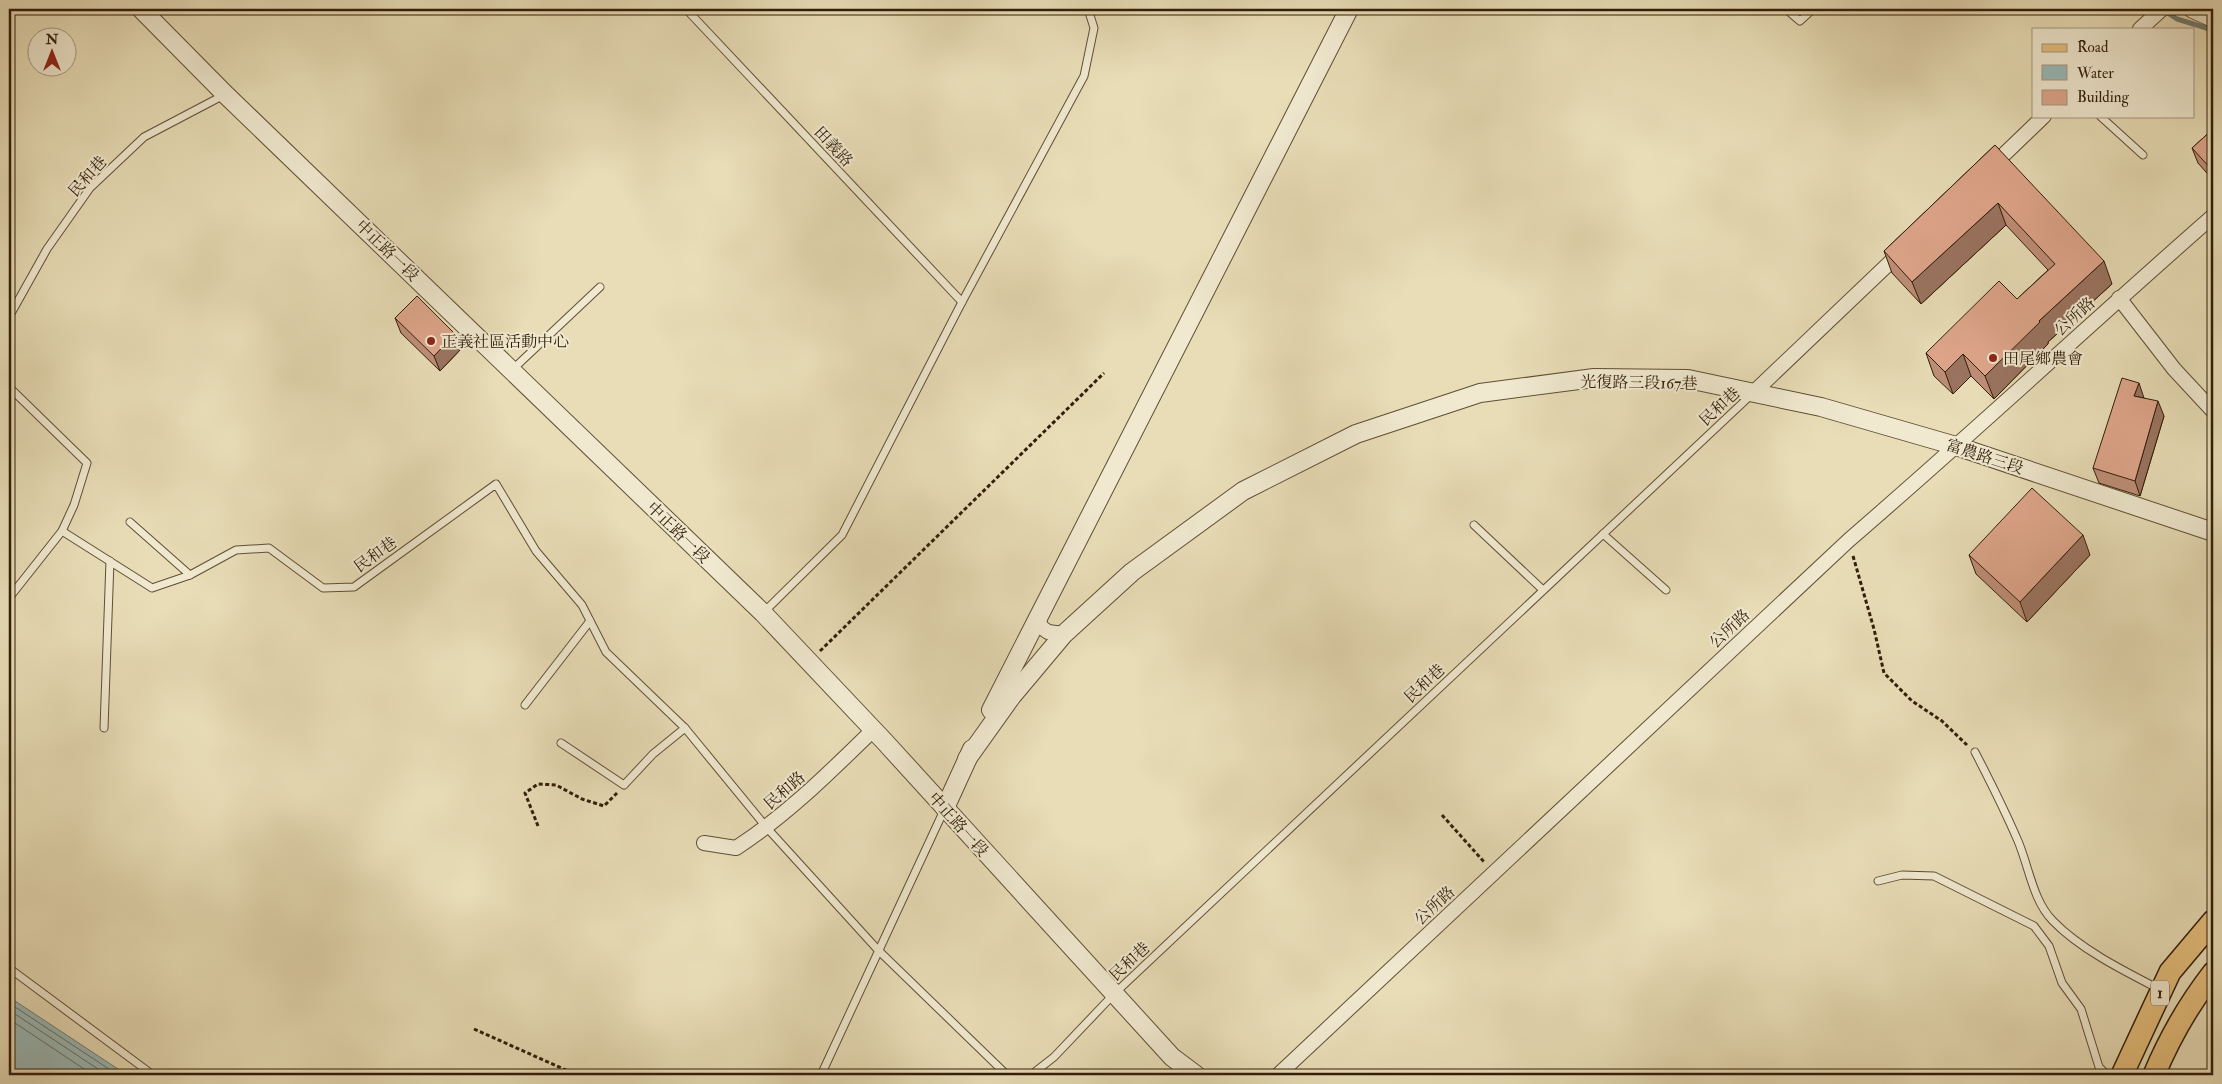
<svg xmlns="http://www.w3.org/2000/svg" width="2222" height="1084" font-family="'IM FELL Double Pica','Noto Serif TC',serif">
  <style>
    .water { fill: #9bbab9; stroke: #717c73 }
    .lines { fill: none; stroke-linecap: round; stroke-linejoin: round }
    .shore { stroke: #666c61; stroke-width: 1 }
    .stream { stroke: #717c73; stroke-width: 5 }
    .service-casing { stroke: #5f4e34; stroke-width: 9 }
    .minor-casing { stroke: #5f4e34; stroke-width: 16 }
    .tertiary-casing { stroke: #5f4e34; stroke-width: 20 }
    .primary-casing { stroke: #311e09; stroke-width: 24 }
    .path { stroke: #311e09; stroke-width: 3; stroke-dasharray: 4 2.5; stroke-linecap: butt }
    .service { stroke: #f0e9d0; stroke-width: 7 }
    .minor { stroke: #f0e9d0; stroke-width: 14 }
    .tertiary { stroke: #f0e9d0; stroke-width: 18 }
    .primary { stroke: #e4be7c; stroke-width: 21 }
    .wall { fill: #bf8e78; stroke: #311e09 }
    .shaded-wall { fill: #9b7461; stroke: #311e09 }
    .building { fill: #dea58b; stroke: #311e09 }
    .poi-dot { fill: #8f2418; stroke: #f0e9d0; stroke-width: 2 }
    .labels { text-anchor: middle; stroke-width: 4; stroke-linejoin: round; paint-order: stroke }
    .shield { fill: #f0e9d0; stroke: #6a5b45; stroke-width: 1 }
    .shield-label { font-size: 15px; font-weight: bold; fill: #311e09 }
    .street-label { font-size: 16px; fill: #311e09; stroke: #f0e9d0 }
    .poi-label { font-size: 16px; fill: #311e09; stroke: #f0e9d0; text-anchor: start }
  </style>
  <rect width="100%" height="100%" fill="#e8ddb7"/>
  <filter id="stains"><feTurbulence type="fractalNoise" baseFrequency=".004" numOctaves="4"/><feColorMatrix values="0 0 0 0 .2 0 0 0 0 .09 0 0 0 0 .02 0 0 0 .5 -.17"/></filter>
  <radialGradient id="worn" r=".72"><stop offset=".6" stop-color="#630" stop-opacity="0"/><stop offset="1" stop-color="#630" stop-opacity=".3"/></radialGradient>
  <polygon class="water" points="9,997 127,1075 22,1075 9,1066"/>
  <g class="lines">
    <g class="shore">
      <polyline points="9,1003 118,1075"/>
      <polyline points="9,1010 107,1075"/>
      <polyline points="9,1019 93,1075"/>
    </g>
    <polyline class="stream" points="2163,10 2177,19 2213,30"/>
    <g class="service-casing">
      <g id="service">
        <polyline points="686,9 962,302"/>
        <polyline points="1786,9 1800,21 1813,9"/>
        <polyline points="2100,116 2143,155"/>
        <polyline points="9,317 47,249 90,188 144,137 224,95"/>
        <polyline points="512,370 600,287"/>
        <polyline points="9,387 87,463 74,505 62,531 9,598"/>
        <polyline points="130,522 190,575"/>
        <polyline points="1474,525 1543,590"/>
        <polyline points="62,531 152,588 190,575 236,550 269,548 323,588 354,587 496,484 536,551 582,605 606,652 685,728 767,828 878,950 1007,1075"/>
        <polyline points="1603,534 1666,590"/>
        <polyline points="763,613 842,535 962,302 1084,76 1094,28 1088,9"/>
        <polyline points="525,705 590,621"/>
        <polyline points="104,728 110,561"/>
        <polyline points="561,743 624,785 653,754 685,728"/>
        <path d="M1975,752C1990,781 2005,811 2018,841C2029,867 2033,901 2053,921C2080,949 2124,971 2159,989"/>
        <polyline points="1878,881 1902,875 1934,876 2034,926 2049,946 2062,983 2081,1009 2099,1067 2107,1075"/>
        <polyline points="9,968 153,1075"/>
        <polyline points="821,1075 945,808"/>
        <polyline points="1031,1075 1054,1057 1114,994 1751,395"/>
      </g>
    </g>
    <g class="minor-casing">
      <g id="minor">
        <polyline points="2140,29 2162,9"/>
        <polyline points="1991,167 2044,116"/>
        <polyline points="2119,298 2174,369 2213,411"/>
        <polyline points="1753,393 1901,252"/>
        <polyline points="1038,617 1041,627 1048,632 1064,634"/>
        <path d="M704,843L736,848C787,815 830,772 873,730"/>
        <path d="M1278,1075L1849,540C1972,434 2091,323 2213,216"/>
      </g>
    </g>
    <g class="tertiary-casing">
      <g id="tertiary">
        <polyline points="141,9 226,95 763,613 885,742 1172,1057 1196,1075"/>
        <polyline points="2193,9 2213,18"/>
        <polyline points="991,710 1349,9"/>
        <polyline points="967,759 1012,696 1064,634 1132,572 1243,491 1356,434 1480,393 1594,378 1688,379 1821,407 1956,446 2213,532"/>
        <polyline points="945,808 972,749"/>
      </g>
    </g>
    <g class="primary-casing">
      <g id="primary">
        <polyline points="2122,1075 2170,972 2213,921"/>
        <path d="M2154,1075C2169,1039 2189,1004 2213,973"/>
      </g>
    </g>
    <g class="path">
      <polyline points="1853,556 1874,629 1884,673 1912,701 1942,721 1967,745"/>
      <polyline points="820,651 1104,373"/>
      <polyline points="1442,815 1485,863"/>
      <polyline points="538,826 525,793 538,784 556,785 582,799 604,806 617,793"/>
      <polyline points="474,1029 577,1075"/>
    </g>
    <use href="#service" class="service"/>
    <use href="#minor" class="minor"/>
    <use href="#tertiary" class="tertiary"/>
    <use href="#primary" class="primary"/>
  </g>
  <g class="wall">
    <polygon points="2213,129 2213,180 2198,163 2192,148"/>
    <polygon points="1995,145 2112,284 2048,342 2048,344 1994,399 1971,376 1953,394 1934,376 1926,353 2017,299 2048,270 2006,225 1921,304 1892,273 1884,251"/>
    <polygon points="395,318 455,334 461,349 440,371 401,333"/>
    <polygon points="2144,398 2164,416 2140,496 2099,483 2093,468"/>
    <polygon points="1969,555 2090,555 2027,622 1976,574"/>
  </g>
  <g class="shaded-wall">
    <polygon points="1998,203 2006,225 1921,304 1912,282"/>
    <polygon points="2104,261 2112,284 2048,342 2048,344 1994,399 1985,376 2039,321"/>
    <polygon points="455,334 461,349 440,371 434,356"/>
    <polygon points="1963,354 1971,376 1953,394 1945,372"/>
    <polygon points="2139,383 2144,398 2134,396"/>
    <polygon points="2158,401 2164,416 2140,496 2135,481"/>
    <polygon points="2083,535 2090,555 2027,622 2020,602"/>
  </g>
  <g class="building">
    <polygon points="2213,129 2213,167 2211,169 2192,148"/>
    <polygon points="1995,145 2104,261 2039,321 2040,322 1985,376 1963,354 1945,372 1926,353 1999,281 2017,299 2055,264 1998,203 1912,282 1884,251"/>
    <polygon points="417,296 455,334 434,356 395,318"/>
    <polygon points="2122,378 2139,383 2134,396 2158,401 2135,481 2093,468"/>
    <polygon points="2032,488 2083,535 2020,602 1969,555"/>
  </g>
  <g class="poi-dot">
    <circle cx="431" cy="341" r="5"/>
    <circle cx="1993" cy="358" r="5"/>
  </g>
  <g class="labels">
    <rect class="shield" x="2151" y="980.5" width="18" height="25" rx="4"/>
    <g class="shield-label">
      <text x="2160" y="998">1</text>
    </g>
    <g class="street-label">
      <text transform="translate(834 146) rotate(47)" y="6">田義路</text>
      <text transform="translate(87 176) rotate(-48)" y="6">民和巷</text>
      <text transform="translate(388 250) rotate(44)" y="6">中正路一段</text>
      <text transform="translate(2074 316) rotate(-42)" y="6">公所路</text>
      <text transform="translate(1639 382) rotate(1)" y="6">光復路三段167巷</text>
      <text transform="translate(1719 406) rotate(-43)" y="6">民和巷</text>
      <text transform="translate(1985 456) rotate(18)" y="6">富農路三段</text>
      <text transform="translate(679 532) rotate(44)" y="6">中正路一段</text>
      <text transform="translate(375 554) rotate(-36)" y="6">民和巷</text>
      <text transform="translate(1729 628) rotate(-43)" y="6">公所路</text>
      <text transform="translate(1424 683) rotate(-43)" y="6">民和巷</text>
      <text transform="translate(784 790) rotate(-41)" y="6">民和路</text>
      <text transform="translate(959 824) rotate(48)" y="6">中正路一段</text>
      <text transform="translate(1434 905) rotate(-43)" y="6">公所路</text>
      <text transform="translate(1129 961) rotate(-43)" y="6">民和巷</text>
    </g>
    <g class="poi-label">
      <text x="441" y="347">正義社區活動中心</text>
      <text x="2003" y="364">田尾鄉農會</text>
    </g>
  </g>
  <rect width="2222" height="1084" fill="none" stroke="#e8ddb7" stroke-width="30"/>
  <rect x="10" y="10" width="2202" height="1064" fill="none" stroke="#311e09" stroke-width="2.5"/>
  <rect x="15" y="15" width="2192" height="1054" fill="none" stroke="#311e09"/>
  <rect x="2032" y="28" width="162" height="90" fill="#f0e9d0" stroke="#a49880"/>
  <rect x="2042" y="44" width="25" height="8" fill="#e4be7c" stroke="#a49880"/>
  <text x="2077" y="52" font-size="15" fill="#311e09">Road</text>
  <rect x="2042" y="65" width="25" height="15" fill="#9bbab9" stroke="#a49880"/>
  <text x="2077" y="78" font-size="15" fill="#311e09">Water</text>
  <rect x="2042" y="90" width="25" height="15" fill="#dea58b" stroke="#a49880"/>
  <text x="2077" y="102" font-size="15" fill="#311e09">Building</text>
  <g transform="translate(52 52)"><circle r="24" fill="#f0e9d0" stroke="#a49880"/>
  <path d="M0-4L9 19L0 12L-9 19Z" fill="#8f2418"/>
  <text y="-8" font-size="14" font-weight="bold" text-anchor="middle" fill="#311e09">N</text>
  </g>
  <rect width="100%" height="100%" filter="url(#stains)"/>
  <rect width="100%" height="100%" fill="url(#worn)"/>
</svg>
